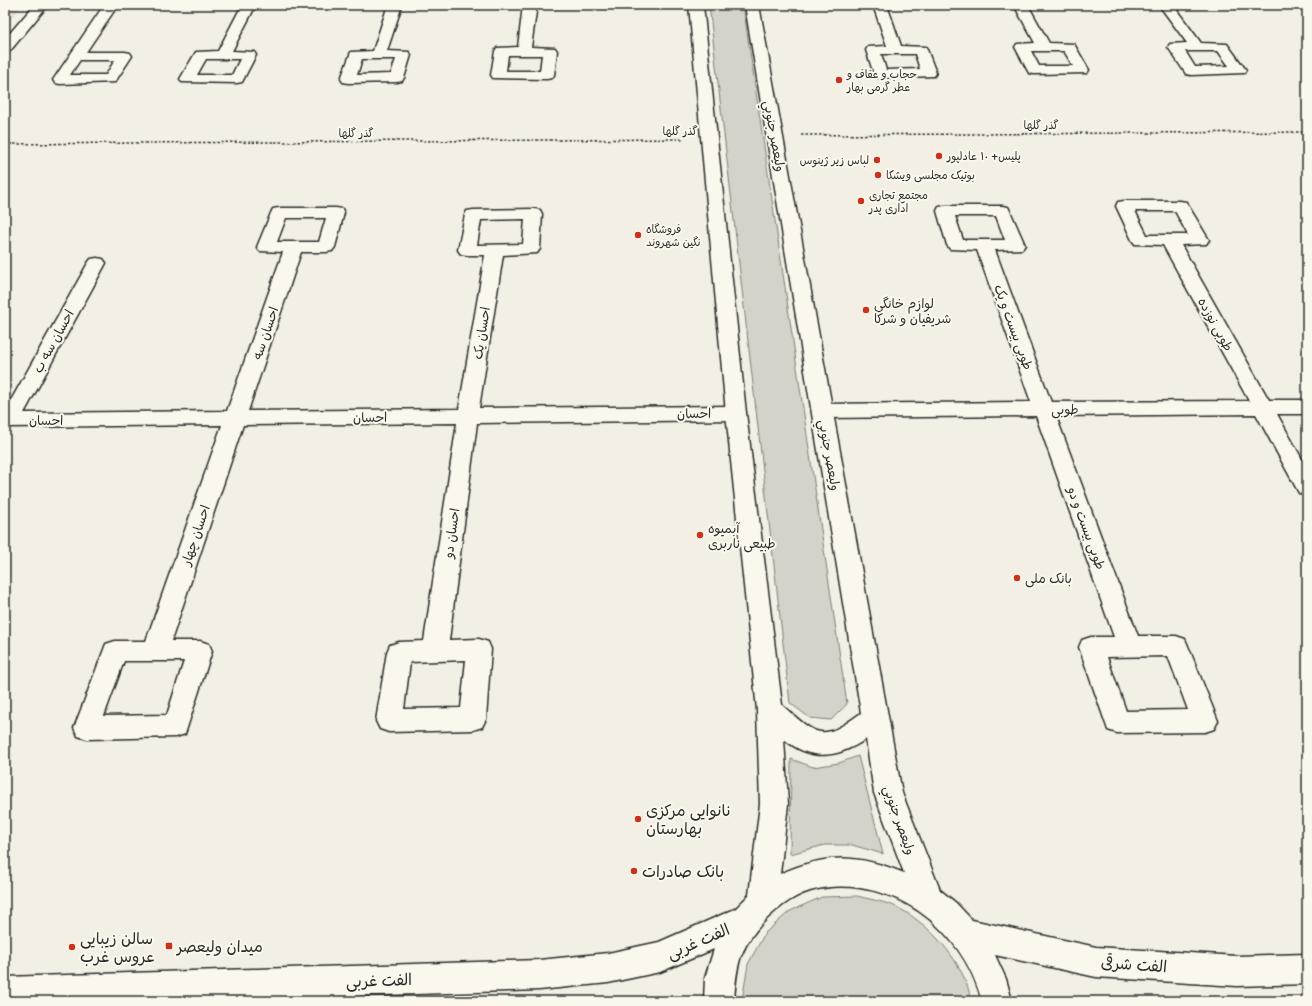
<svg xmlns="http://www.w3.org/2000/svg" width="1312" height="1006" font-family="'Balsamiq Sans','Playpen Sans Arabic',sans-serif">
  <style>
    .built { fill: #e4e0d6 }
    .green { fill: #d5d2c9; stroke: #807e7a }
    .lines { fill: none; stroke-linecap: round; stroke-linejoin: round }
    .street-casing { stroke: #2b2b2b; stroke-width: 3 }
    .secondary-casing { stroke: #2b2b2b; stroke-width: 3 }
    .path { stroke: #2b2b2b; stroke-width: 1.5; stroke-dasharray: 2.5 2; stroke-linecap: butt }
    .street { fill: #fbf7ec; fill-rule: evenodd }
    .secondary { fill: #fbf7ec; fill-rule: evenodd }
    .poi-dot { fill: #c8321e; stroke: #fbf7ec; stroke-width: 1.5 }
    .labels { text-anchor: middle; stroke-width: 4; stroke-linejoin: round; paint-order: stroke }
    .far-poi-label { font-size: 11px; fill: #2b2b2b; stroke: #fbf7ec; text-anchor: start }
    .far-street-label { font-size: 11px; fill: #2b2b2b; stroke: #fbf7ec }
    .street-label { font-size: 13px; fill: #2b2b2b; stroke: #fbf7ec }
    .poi-label { font-size: 13px; fill: #2b2b2b; stroke: #fbf7ec; text-anchor: start }
    .near-poi-label { font-size: 16px; fill: #2b2b2b; stroke: #fbf7ec; text-anchor: start }
    .near-street-label { font-size: 16px; fill: #2b2b2b; stroke: #fbf7ec }
  </style>
  <rect width="100%" height="100%" fill="#f3efe4"/>
  <filter id="ink" filterUnits="userSpaceOnUse"><feTurbulence type="fractalNoise" baseFrequency=".025" numOctaves="2"/><feDisplacementMap in="SourceGraphic" scale="8" xChannelSelector="R" yChannelSelector="G"/><feConvolveMatrix kernelMatrix="1 2 1 2 8 2 1 2 1" color-interpolation-filters="sRGB"/></filter>
  <g filter="url(#ink)">
    <polygon class="built" points="5,5 22,5 5,26"/>
    <g class="green">
      <polygon points="709,5 743,5 847,704 831,720 810,718 790,703"/>
      <polygon points="858,756 883,854 852,845 825,845 790,854 791,759 813,767 839,763"/>
      <path d="M857,896C868,899 881,901 892,905C927,920 966,963 971,1001H742L748,964L765,933L790,911L822,897Z"/>
    </g>
    <g class="lines">
      <g class="street-casing">
        <g id="street">
          <path d="M104,5H118L86,52H125L130,53L132,56L115,82L60,84L55,83L53,80ZM80,60H115L106,75H70Z"/>
          <path d="M242,5H256L232,51L254,52L256,55L242,82L237,83L182,82L180,79L196,52L218,51ZM206,59H240L232,75H197Z"/>
          <path d="M388,5H402L387,51L409,52L411,55L404,78L402,81L397,82L348,83L343,82L341,79L351,52L373,51ZM362,59H396L391,74L357,75Z"/>
          <path d="M523,5H537L531,47L555,48L557,51L554,75L552,78L547,79L493,78L491,75L495,51L497,48L518,47ZM508,55H542L540,71H506Z"/>
          <path d="M873,5H887L901,46L926,47L936,73L934,76L880,78L875,77L866,50L868,47L887,46ZM881,54H915L920,69L886,70Z"/>
          <path d="M1014,5H1028L1049,43L1074,44L1089,70L1087,73L1034,74L1029,73L1015,47L1017,44L1035,43ZM1031,51H1064L1073,66H1039Z"/>
          <path d="M1159,5H1173L1201,43L1227,44L1246,70L1244,73L1191,75L1186,74L1168,47L1170,44L1187,43ZM1185,51H1218L1229,66L1195,67Z"/>
          <path d="M1124,201H1180L1186,202L1209,240L1206,244L1181,245L1269,400H1307V414H1277L1307,468V495L1299,493L1256,414L1056,416L1138,636H1176L1185,639L1188,646L1218,721L1214,729L1205,732L1117,733L1108,730L1079,647L1082,640L1091,637H1114L1036,416L822,418L815,416L812,411L815,406L822,404L1031,402L977,250L950,249L947,245L937,211L939,207L945,206H1002L1008,207L1010,211L1025,245L1022,249L995,250L1051,402L1249,401L1163,245L1135,244L1132,240L1116,206L1118,202ZM1135,211H1175L1188,235H1147ZM955,216H996L1005,240H963ZM1168,656L1188,710L1126,711L1107,657Z"/>
          <path d="M279,208H336L342,209L344,213L335,247L332,251L326,252H301L248,411L459,409L485,255H467L461,254L458,250L465,215L467,211L473,210L534,209L540,210L542,214L540,249L537,253L503,255L479,408L736,406L743,408L746,413L743,418L736,420L477,423L449,640L479,639L488,642L491,649L486,719L482,727L473,730L389,732L380,729L376,721L387,652L390,645L399,642L424,641L457,423L243,425L171,641H200L209,644L212,651L185,734L176,737L87,739L78,736L74,728L106,644L115,641H146L222,425L5,427V411L88,263L91,259L97,258L103,259L106,263L24,413L227,411L283,252L260,251L257,247L271,213L273,209ZM286,218H326L319,242H277ZM525,219L523,244L477,245L481,220ZM466,660L461,708L404,709L410,662ZM124,661H184L167,715L104,716Z"/>
        </g>
      </g>
      <g class="secondary-casing">
        <g id="secondary">
          <polygon points="34,5 48,5 10,51 5,52 5,39"/>
          <path d="M689,5H703L746,413L782,705C817,736 821,743 861,713L745,5H759L902,793L940,890L956,903L972,920L1096,947L1237,956L1307,954V984L1237,986L1096,977L995,955L1006,979L1012,1001H982C967,944 920,897 860,888C832,884 806,888 783,905C765,918 749,936 741,956C736,971 735,986 734,1001H704L705,978L714,949L660,972L608,983L539,990L204,1001H5V977L539,960L608,953L659,942L735,909L749,895L760,804L757,710L726,413ZM784,739C811,762 838,758 866,739L874,793L904,873C858,854 826,853 780,874L788,804Z"/>
        </g>
      </g>
      <g class="path">
        <polyline points="801,135 1307,132"/>
        <polyline points="5,144 683,139"/>
      </g>
      <use href="#street" class="street"/>
      <use href="#secondary" class="secondary"/>
    </g>
  </g>
  <g class="poi-dot">
    <circle cx="839" cy="80" r="4"/>
    <circle cx="939" cy="156" r="4"/>
    <circle cx="877" cy="160" r="4"/>
    <circle cx="878" cy="175" r="4"/>
    <circle cx="861" cy="201" r="4"/>
    <circle cx="638" cy="235" r="4"/>
    <circle cx="866" cy="310" r="4"/>
    <circle cx="700" cy="535" r="4"/>
    <circle cx="1017" cy="578" r="4"/>
    <circle cx="638" cy="819" r="4"/>
    <circle cx="634" cy="871" r="4"/>
    <rect x="165" y="942" width="8" height="8" rx="2"/>
    <circle cx="72" cy="947" r="4"/>
  </g>
  <g class="labels">
    <g class="far-poi-label">
      <text x="847" y="78">حجاب و عفاف و<tspan x="847" dy="13">عطر گرمی بهار</tspan></text>
      <text x="947" y="160">پلیس+ ۱۰ عادلپور</text>
      <text x="869" y="164" text-anchor="end">لباس زیر ژینوس</text>
      <text x="886" y="179">بوتیک مجلسی ویشکا</text>
      <text x="869" y="199">مجتمع تجاری<tspan x="869" dy="13">اداری پدر</tspan></text>
      <text x="646" y="233">فروشگاه<tspan x="646" dy="13">نگین شهروند</tspan></text>
    </g>
    <g class="far-street-label">
      <text x="1041" y="129">گذر گلها</text>
      <text x="680" y="135">گذر گلها</text>
      <text x="356" y="137">گذر گلها</text>
    </g>
    <g class="street-label">
      <text transform="translate(775 136) rotate(80)" y="5">وليعصر جنوبي</text>
      <text transform="translate(1216 324) rotate(61)" y="5">طوبی نوزده</text>
      <text transform="translate(1014 327) rotate(70)" y="5">طوبی بیست و یک</text>
      <text transform="translate(265 333) rotate(-71)" y="5">احسان سه</text>
      <text transform="translate(481 333) rotate(-81)" y="5">احسان یک</text>
      <text transform="translate(53 341) rotate(-61)" y="5">احسان سه ب</text>
      <text x="1065" y="414">طوبی</text>
      <text transform="translate(694 413) rotate(-1)" y="5">احسان</text>
      <text transform="translate(370 417) rotate(-1)" y="5">احسان</text>
      <text x="46" y="425">احسان</text>
      <text transform="translate(830 455) rotate(80)" y="5">وليعصر جنوبي</text>
      <text transform="translate(1087 528) rotate(70)" y="5">طوبی بیست و دو</text>
      <text transform="translate(451 533) rotate(-82)" y="5">احسان دو</text>
      <text transform="translate(195 535) rotate(-71)" y="5">احسان چهار</text>
      <text transform="translate(900 820) rotate(71)" y="5">وليعصر جنوبي</text>
    </g>
    <g class="poi-label">
      <text x="874" y="308">لوازم خانگی<tspan x="874" dy="15">شریفیان و شرکا</tspan></text>
      <text x="708" y="533">آبمیوه<tspan x="708" dy="15">طبیعی ناربری</tspan></text>
      <text x="1025" y="583">بانک ملی</text>
    </g>
    <g class="near-poi-label">
      <text x="646" y="816">نانوایی مرکزی<tspan x="646" dy="18">بهارستان</tspan></text>
      <text x="642" y="877">بانک صادرات</text>
      <text x="80" y="944">سالن زیبایی<tspan x="80" dy="18">عروس غرب</tspan></text>
      <text x="177" y="952">میدان ولیعصر</text>
    </g>
    <g class="near-street-label">
      <text transform="translate(698 941) rotate(-23)" y="6">الفت غربی</text>
      <text transform="translate(1134 964) rotate(4)" y="6">الفت شرقی</text>
      <text transform="translate(379 980) rotate(-2)" y="6">الفت غربی</text>
    </g>
  </g>
  <rect width="1312" height="1006" fill="none" stroke="#fbf7ec" stroke-width="20"/>
  <rect x="10" y="10" width="1292" height="986" fill="none" stroke="#2b2b2b" stroke-width="1.5" filter="url(#ink)"/>
</svg>
